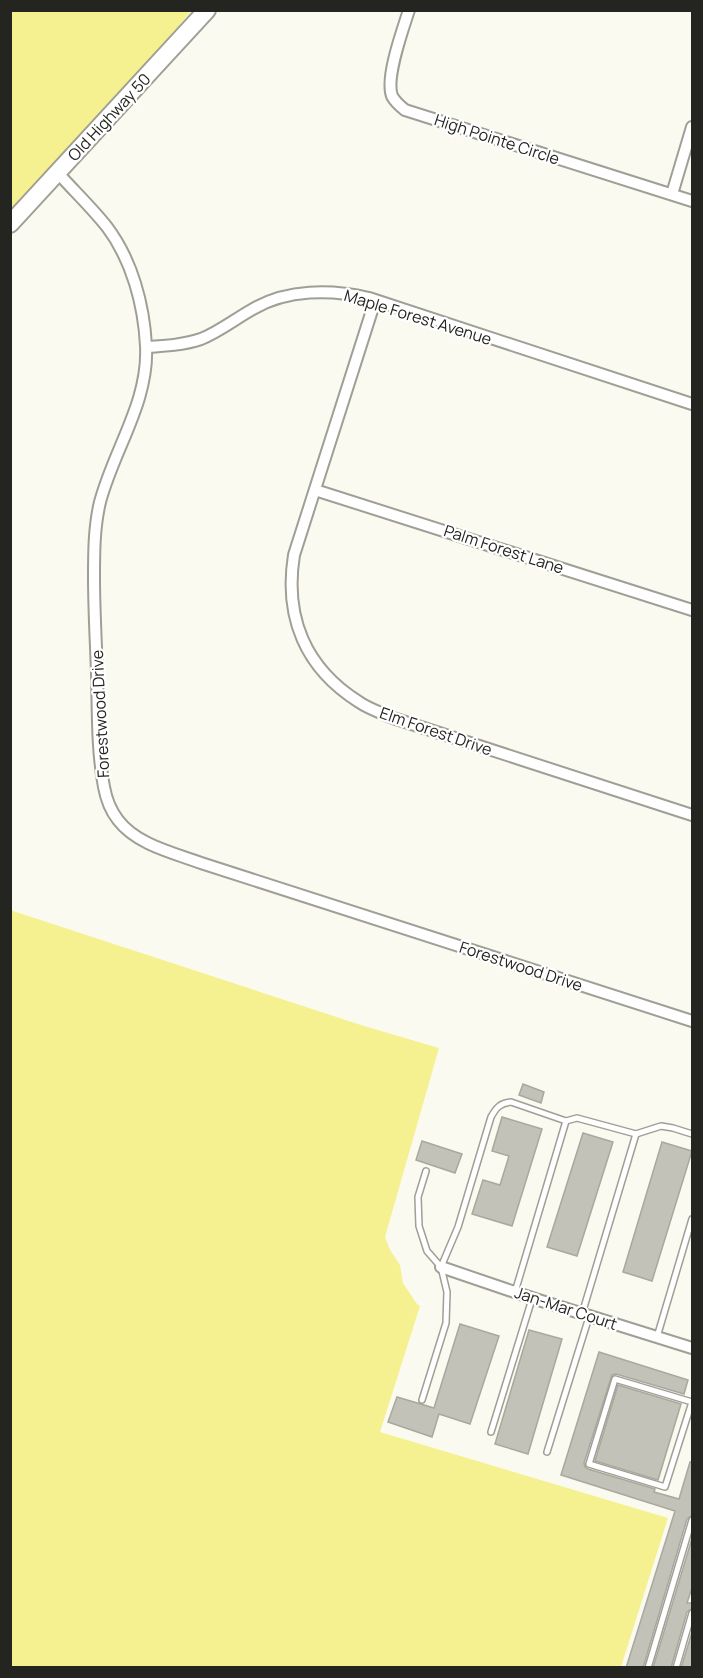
<svg xmlns="http://www.w3.org/2000/svg" width="703" height="1678" font-family="Manrope,sans-serif">
  <style>
    .green { fill: #f6f190 }
    .building { fill: #c2c2b9; stroke: #a8a89f; stroke-width: 1.5 }
    .lines { fill: none; stroke-linecap: round; stroke-linejoin: round }
    .service-casing { stroke: #a09f96; stroke-width: 8 }
    .minor-casing { stroke: #a09f96; stroke-width: 14 }
    .secondary-casing { stroke: #a09f96; stroke-width: 20 }
    .service { stroke: #fff; stroke-width: 5 }
    .minor { stroke: #fff; stroke-width: 10 }
    .secondary { stroke: #fff; stroke-width: 16 }
    .labels { text-anchor: middle; stroke-width: 4.5; stroke-linejoin: round; paint-order: stroke }
    .street-label { font-size: 16px; fill: #242420; stroke: #fff }
  </style>
  <rect width="100%" height="100%" fill="#fafaf0"/>
  <g class="green">
    <polygon points="10,11 191,11 148,64 11,210"/>
    <polygon points="10,910 364,1026 439,1048 385,1237 390,1250 400,1265 403,1283 417,1304 420,1306 380,1432 668,1518 621,1667 11,1667"/>
  </g>
  <g class="building">
    <polygon points="523,1084 544,1092 541,1103 519,1095"/>
    <polygon points="502,1117 542,1129 512,1226 472,1214 483,1180 500,1185 509,1156 492,1151"/>
    <polygon points="583,1133 613,1142 577,1256 547,1247"/>
    <polygon points="422,1141 462,1154 455,1173 416,1160"/>
    <polygon points="662,1142 692,1151 652,1281 623,1272"/>
    <polygon points="460,1324 499,1336 470,1424 439,1414 432,1437 388,1422 397,1397 434,1408"/>
    <polygon points="529,1330 562,1339 528,1454 495,1444"/>
    <polygon points="599,1352 688,1380 684,1394 616,1374 612,1375 584,1463 585,1467 588,1469 655,1489 654,1492 679,1499 690,1462 693,1463 693,1515 687,1519 643,1668 626,1668 675,1511 561,1475"/>
    <polygon points="618,1385 681,1404 658,1480 595,1461"/>
    <polygon points="693,1535 693,1585 687,1603 693,1603 693,1608 687,1612 671,1668 653,1668"/>
    <polygon points="693,1629 693,1668 681,1668"/>
  </g>
  <g class="lines">
    <g class="service-casing">
      <g id="service">
        <path d="M441,1267L458,1227L491,1117C496,1108 500,1103 511,1102L566,1121"/>
        <polyline points="515,1292 566,1121 577,1118 636,1134 661,1126 673,1128 692,1134"/>
        <polyline points="582,1314 636,1134"/>
        <polyline points="657,1337 692,1219"/>
        <polyline points="422,1400 446,1323 447,1292 441,1267 427,1251 419,1226 418,1197 426,1171"/>
        <polyline points="692,1402 665,1487 589,1464 615,1379 692,1402"/>
        <polyline points="491,1432 532,1299"/>
        <polyline points="547,1452 589,1317"/>
        <polyline points="648,1668 692,1520"/>
        <polyline points="676,1668 692,1613"/>
      </g>
    </g>
    <g class="minor-casing">
      <g id="minor">
        <path d="M409,10C403,29 385,78 392,96C395,102 400,106 405,110L692,201"/>
        <path d="M58,173C74,191 92,208 107,227C132,260 144,305 146,346C149,402 114,449 100,502C94,527 94,553 94,578C94,610 96,642 97,674C98,711 97,750 104,787C106,798 111,811 118,820C137,845 174,853 201,863L692,1021"/>
        <polyline points="672,194 692,127"/>
        <path d="M375,301L294,555C284,617 305,668 359,702C369,709 382,713 393,718L692,815"/>
        <path d="M147,347C165,346 183,345 201,339C219,332 235,319 253,309C287,289 331,289 369,298L692,404"/>
        <polyline points="315,490 692,610"/>
        <polyline points="441,1267 532,1298 692,1348"/>
      </g>
    </g>
    <g class="secondary-casing">
      <polyline id="secondary" points="10,224 207,10"/>
    </g>
    <use href="#service" class="service"/>
    <use href="#minor" class="minor"/>
    <use href="#secondary" class="secondary"/>
  </g>
  <g class="labels">
    <g class="street-label">
      <text transform="translate(109 117) rotate(-47)" y="6">Old Highway 50</text>
      <text transform="translate(497 139) rotate(18)" y="6">High Pointe Circle</text>
      <text transform="translate(418 317) rotate(17)" y="6">Maple Forest Avenue</text>
      <text transform="translate(504 549) rotate(18)" y="6">Palm Forest Lane</text>
      <text transform="translate(100 714) rotate(-93)" y="6">Forestwood Drive</text>
      <text transform="translate(436 731) rotate(19)" y="6">Elm Forest Drive</text>
      <text transform="translate(521 966) rotate(18)" y="6">Forestwood Drive</text>
      <text transform="translate(566 1308) rotate(18)" y="6">Jan-Mar Court</text>
    </g>
  </g>
  <rect width="703" height="1678" fill="none" stroke="#242420" stroke-width="24"/>
</svg>
